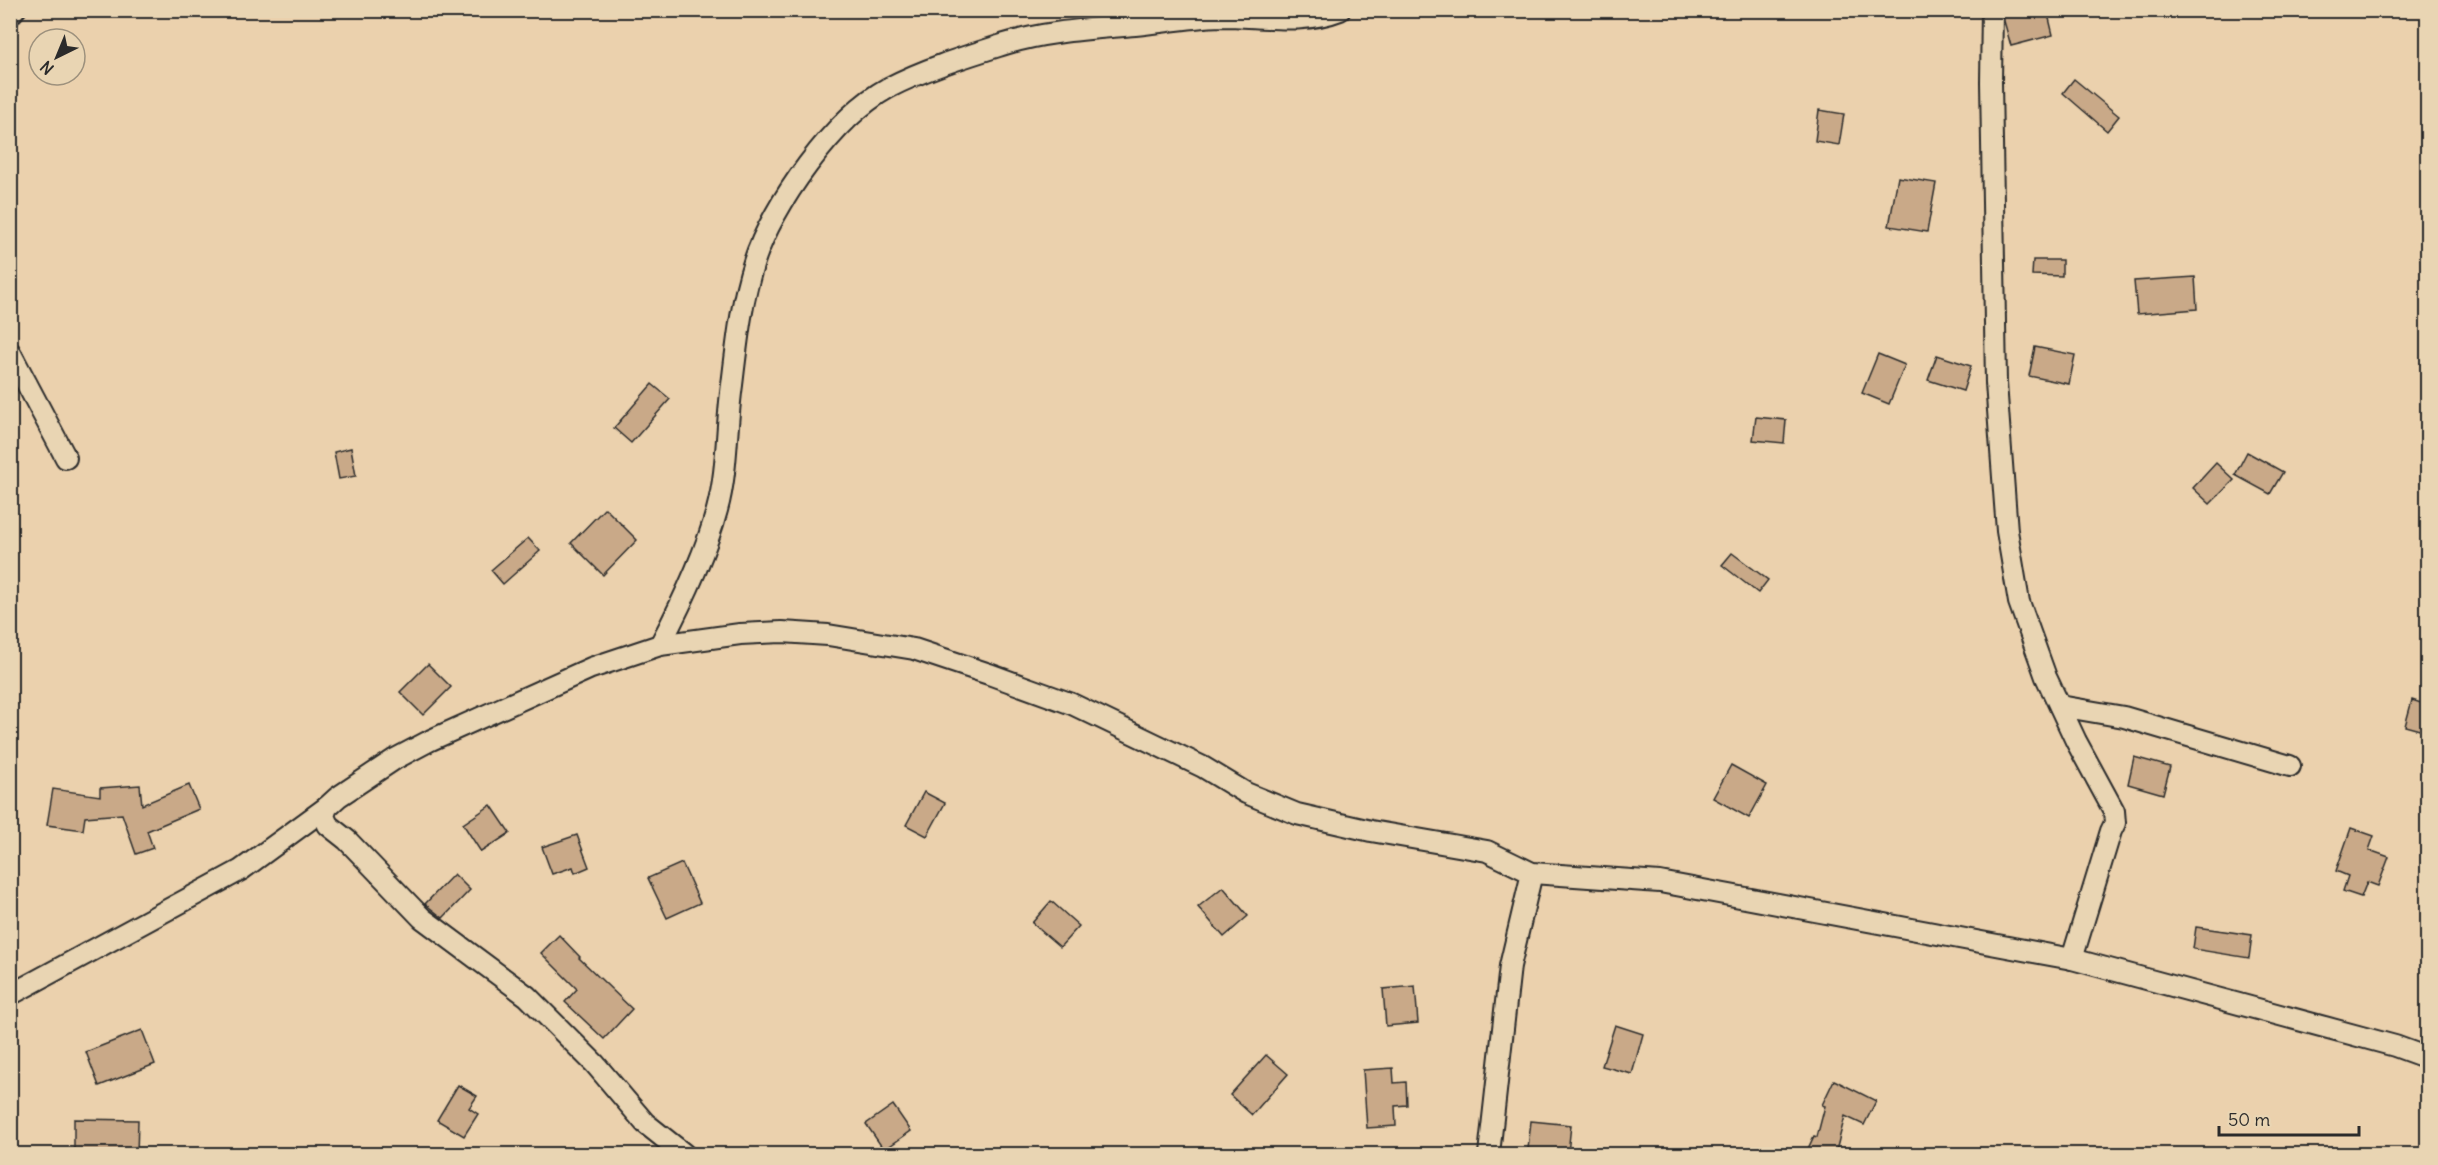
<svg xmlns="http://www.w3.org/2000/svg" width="2438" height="1165" font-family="Delius,sans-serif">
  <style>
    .building { fill: #c9a988; stroke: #2b2b2b; stroke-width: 1.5 }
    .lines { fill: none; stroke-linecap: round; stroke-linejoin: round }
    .service-casing { stroke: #2b2b2b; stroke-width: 14 }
    .minor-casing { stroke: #2b2b2b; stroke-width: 24 }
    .service { stroke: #e9d5b3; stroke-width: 9 }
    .minor { stroke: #e9d5b3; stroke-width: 20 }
  </style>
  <rect width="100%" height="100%" fill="#ebd1ad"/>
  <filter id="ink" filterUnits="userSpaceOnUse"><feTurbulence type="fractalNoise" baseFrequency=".0167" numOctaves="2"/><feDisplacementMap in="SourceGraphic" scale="12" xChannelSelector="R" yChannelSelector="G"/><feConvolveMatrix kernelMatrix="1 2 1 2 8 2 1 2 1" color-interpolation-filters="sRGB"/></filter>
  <g filter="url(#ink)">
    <g class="building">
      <polygon points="2004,10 2047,10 2053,35 2011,46 2004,21"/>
      <polygon points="2074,79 2119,116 2107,131 2063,93"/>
      <polygon points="1819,110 1844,114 1839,145 1815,141"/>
      <polygon points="1898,177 1936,183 1927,232 1889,226"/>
      <polygon points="2033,260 2062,260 2062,276 2032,275"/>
      <polygon points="2195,277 2197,309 2137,314 2134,281"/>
      <polygon points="2035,347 2075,355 2069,384 2029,376"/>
      <polygon points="1878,354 1905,365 1889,404 1862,393"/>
      <polygon points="1937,355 1971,366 1963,391 1928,380"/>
      <polygon points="652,384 670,399 631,443 614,428"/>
      <polygon points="1756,417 1786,420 1784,443 1753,440"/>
      <polygon points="351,448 356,476 339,479 334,452"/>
      <polygon points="2247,452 2283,472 2270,494 2235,475"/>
      <polygon points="2216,463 2234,480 2210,504 2193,488"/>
      <polygon points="605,508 637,540 603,575 571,543"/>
      <polygon points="528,538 540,551 503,584 491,570"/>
      <polygon points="1732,553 1768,580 1758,593 1722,565"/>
      <polygon points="428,664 451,687 423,715 400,692"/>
      <polygon points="2412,700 2427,705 2427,732 2405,726"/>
      <polygon points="2134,757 2170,767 2163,794 2128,784"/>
      <polygon points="1731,765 1767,785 1749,818 1713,798"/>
      <polygon points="140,785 142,805 189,785 199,809 147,831 153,848 136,854 122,814 85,817 83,830 47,825 53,789 100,796 100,788"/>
      <polygon points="924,792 945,803 927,836 906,825"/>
      <polygon points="491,805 510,833 481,852 463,824"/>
      <polygon points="2351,828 2374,836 2369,850 2389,857 2378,886 2367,882 2361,897 2343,891 2348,876 2336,871"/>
      <polygon points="577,835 589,867 575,873 573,867 552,874 542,847"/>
      <polygon points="682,863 700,903 667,918 648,878"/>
      <polygon points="454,874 470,890 443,918 425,904"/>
      <polygon points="1223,887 1248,916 1224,937 1198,907"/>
      <polygon points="1051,901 1079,926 1060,947 1032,923"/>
      <polygon points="2196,927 2252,935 2249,958 2193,949"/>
      <polygon points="559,935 580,957 579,958 632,1009 604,1039 565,1002 577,989 541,953"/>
      <polygon points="1415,986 1418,1023 1386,1026 1383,989"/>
      <polygon points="1615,1025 1643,1034 1632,1074 1602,1066"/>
      <polygon points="142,1030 155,1064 99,1086 86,1052"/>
      <polygon points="1266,1055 1288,1074 1252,1115 1230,1095"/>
      <polygon points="1393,1068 1394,1083 1406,1082 1407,1105 1395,1106 1396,1126 1367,1128 1363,1070"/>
      <polygon points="1834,1080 1876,1101 1864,1125 1845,1116 1835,1155 1805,1155 1814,1136 1817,1137 1825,1106 1822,1105"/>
      <polygon points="458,1085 477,1096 469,1108 478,1114 464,1136 437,1120"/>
      <polygon points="893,1105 911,1131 884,1150 866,1124"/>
      <polygon points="74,1119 138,1120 137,1155 74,1155"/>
      <polygon points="1531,1121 1571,1125 1568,1153 1528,1149"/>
    </g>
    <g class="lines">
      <g class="service-casing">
        <polyline id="service" points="10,23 21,10"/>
      </g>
      <g class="minor-casing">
        <g id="minor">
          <polyline points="1992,10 1991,82 1996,383 2007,531 2019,602 2046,677 2076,741 2114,811 2115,823 2111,831 2072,959"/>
          <polyline points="10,352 66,458"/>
          <path d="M660,645C682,603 705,555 717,510C728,470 726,426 732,385C737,344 741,302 754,262C772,205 835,117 888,88C924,69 967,56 1005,44C1047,31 1092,29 1135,25C1163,22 1193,17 1221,16C1261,16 1302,25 1340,10"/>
          <polyline points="2060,706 2124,717 2290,766"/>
          <polyline points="10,995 241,870 327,807"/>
          <polyline points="684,1154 645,1123 595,1064 527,996 422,918 347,840 328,825 324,816 327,807 338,797 395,759 431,740 591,668 660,645 740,634 782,632 828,635 914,649 989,674 1072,704 1203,767 1246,793 1297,814 1371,831 1487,851 1532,873 1660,882 2072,959 2395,1046 2428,1058"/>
          <polyline points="1489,1154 1510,966 1532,873"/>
        </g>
      </g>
      <use href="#service" class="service"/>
      <use href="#minor" class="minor"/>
    </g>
  </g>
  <rect width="2438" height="1165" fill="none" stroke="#e9d5b3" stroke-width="36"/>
  <rect x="18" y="18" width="2402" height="1129" fill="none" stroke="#2b2b2b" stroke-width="2" filter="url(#ink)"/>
  <g transform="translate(57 57) rotate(223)"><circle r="28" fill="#e9d5b3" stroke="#9d917d" stroke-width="1.5"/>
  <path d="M0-4.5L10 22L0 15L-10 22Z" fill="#2b2b2b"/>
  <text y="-9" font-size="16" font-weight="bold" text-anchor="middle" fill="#2b2b2b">N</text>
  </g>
  <path d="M2219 1126v9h140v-9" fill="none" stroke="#2b2b2b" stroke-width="3"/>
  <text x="2228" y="1126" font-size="18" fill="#2b2b2b" stroke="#e9d5b3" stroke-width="4.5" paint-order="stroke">50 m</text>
</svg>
